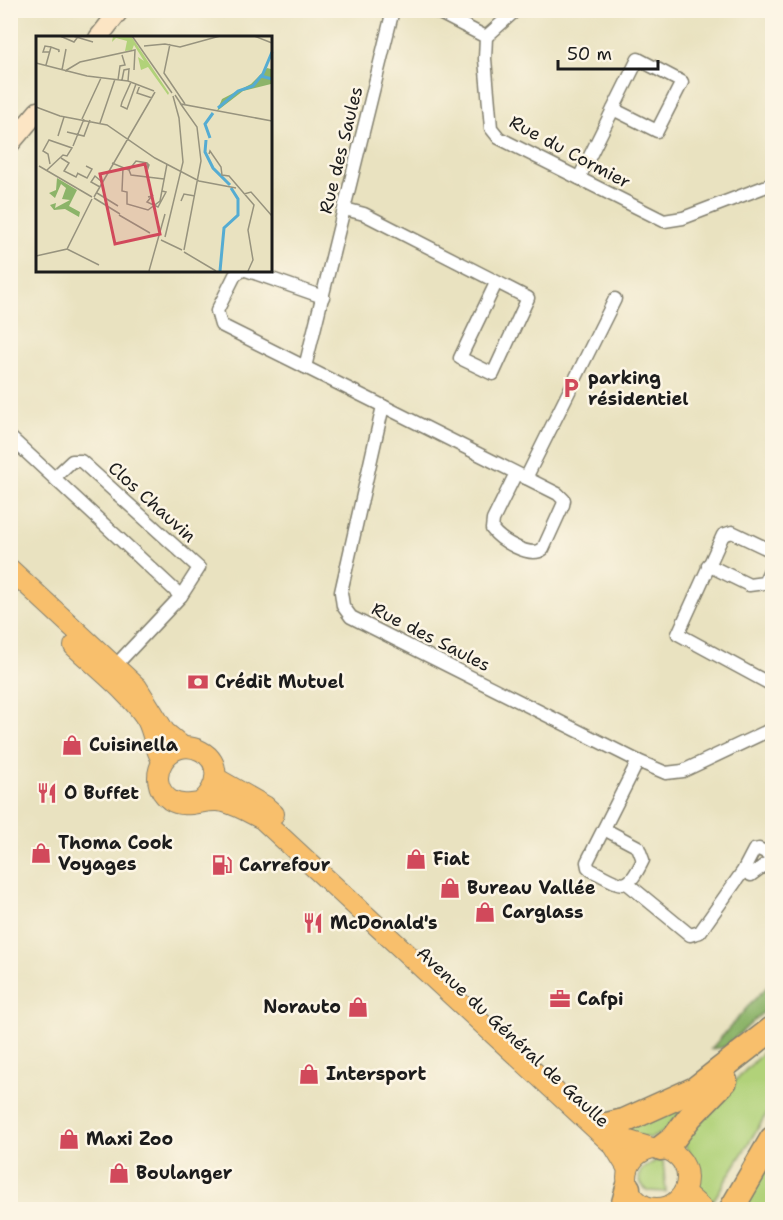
<svg xmlns="http://www.w3.org/2000/svg" width="783" height="1220" font-family="'Shantell Sans',sans-serif">
  <style>
    .green { fill: #b1d279; stroke: #66774a; stroke-width: 1.5 }
    .forest { fill: #8cb469; stroke: #546842; stroke-width: 1.5 }
    .lines { fill: none; stroke-linecap: round; stroke-linejoin: round }
    .street-casing { stroke: #827f6e; stroke-width: 15 }
    .secondary-casing { stroke: #827f6e; stroke-width: 21 }
    .primary-casing { stroke: #827f6e; stroke-width: 22 }
    .highway-casing { stroke: #827f6e; stroke-width: 27 }
    .street { stroke: #fff; stroke-width: 12 }
    .secondary { stroke: #fce5c4; stroke-width: 18 }
    .primary { stroke: #f8bf6c; stroke-width: 20 }
    .highway { stroke: #f8bf6c; stroke-width: 24 }
    .labels { text-anchor: middle; stroke-width: 5; stroke-linejoin: round; paint-order: stroke }
    .street-label { font-size: 18px; fill: #1c1c1c; stroke: #fcf5e5 }
    .poi-label { font-size: 18px; font-weight: bold; fill: #1c1c1c; stroke: #fcf5e5; text-anchor: start }
    .inset-river { fill: none; stroke: #55acd2; stroke-width: 3 }
    .inset-road { fill: none; stroke: #97937e; stroke-width: 1.5 }
    .view { fill: #d1495b; fill-opacity: 0.15; stroke: #d1495b; stroke-width: 3 }
    .inset-edge { fill: none; stroke: #1c1c1c; stroke-width: 3 }
  </style>
  <rect width="100%" height="100%" fill="#fcf5e5"/>
  <filter id="ink" filterUnits="userSpaceOnUse"><feTurbulence type="fractalNoise" baseFrequency=".0167" numOctaves="2"/><feDisplacementMap in="SourceGraphic" scale="12" xChannelSelector="R" yChannelSelector="G"/><feConvolveMatrix kernelMatrix="1 2 1 2 8 2 1 2 1" color-interpolation-filters="sRGB"/></filter>
  <filter id="wash" filterUnits="userSpaceOnUse"><feTurbulence type="fractalNoise" baseFrequency=".008" numOctaves="4" result="noise"/><feDisplacementMap in="SourceGraphic" scale="24" xChannelSelector="R" yChannelSelector="G"/><feGaussianBlur stdDeviation="1.35" result="paint"/><feColorMatrix in="noise" values="0 0 0 0 0 0 0 0 0 0 0 0 0 0 0 0 0 1.4 0 .05"/><feComposite in="paint" operator="in"/></filter>
  <g filter="url(#wash)">
    <rect width="100%" height="100%" fill="#e9e2c0"/>
    <g class="green">
      <path d="M772,1043V1105L713,1201L696,1189C697,1181 700,1172 696,1164C688,1147 680,1150 689,1128Z"/>
      <polygon points="699,1093 662,1133 651,1138 634,1136 629,1123"/>
      <path d="M655,1161H663L666,1192L648,1191C640,1184 637,1180 641,1170Z"/>
      <polygon points="772,1163 772,1209 742,1210 759,1179"/>
    </g>
    <polygon class="forest" points="772,982 772,1004 725,1047 711,1049 751,1003"/>
  </g>
  <g filter="url(#ink)">
    <g class="lines">
      <g class="street-casing">
        <g id="street">
          <polyline points="393,10 305,367 383,406 341,592 343,606 351,617 638,761 666,773 683,771 772,729"/>
          <polyline points="434,10 486,37 485,59 491,128 499,138 664,221 683,218 772,184"/>
          <polyline points="486,37 516,10"/>
          <polyline points="579,178 638,59 682,82 657,131 613,109"/>
          <polyline points="345,209 364,214 528,298 493,374 460,358 496,283"/>
          <polyline points="243,270 235,275 217,311 221,325 305,367"/>
          <polyline points="246,270 323,297"/>
          <path d="M383,406L558,494L564,500L563,505L543,549C530,559 500,540 492,529L493,520L516,473"/>
          <polyline points="10,437 181,596"/>
          <polyline points="55,477 72,461 81,461 199,568 181,596 115,666"/>
          <polyline points="526,478 615,299"/>
          <polyline points="772,551 732,532 723,535 678,634 772,685"/>
          <polyline points="708,565 749,585 764,583 772,566"/>
          <path d="M604,829L638,847L643,860C626,895 622,885 591,870L588,867L587,862L638,761"/>
          <polyline points="628,884 690,935 700,932 743,871 754,850 759,849 769,854 770,861 751,875 743,871"/>
        </g>
      </g>
      <g class="secondary-casing">
        <g id="secondary">
          <polyline points="98,38 120,10"/>
          <polyline points="10,144 38,111"/>
        </g>
      </g>
      <g class="primary-casing">
        <g id="primary">
          <polyline points="10,569 137,687 165,732 183,747"/>
          <path d="M74,646C94,665 135,698 147,720C154,733 154,748 162,760"/>
          <polyline points="216,778 265,806 274,814"/>
          <path d="M202,801C218,787 222,762 201,751C170,734 141,779 170,800C187,811 206,797 224,802C237,805 250,813 262,819L614,1146L628,1169"/>
          <polyline points="605,1123 623,1139 652,1148"/>
          <circle cx="657" cy="1178" r="30"/>
          <polyline points="684,1192 704,1210"/>
        </g>
      </g>
      <g class="highway-casing">
        <g id="highway">
          <polyline points="607,1125 624,1121 695,1089 772,1029"/>
          <polyline points="661,1148 674,1138 690,1117 725,1081"/>
          <polyline points="622,1210 628,1188"/>
          <polyline points="731,1210 772,1139"/>
        </g>
      </g>
      <use href="#street" class="street"/>
      <use href="#secondary" class="secondary"/>
      <use href="#primary" class="primary"/>
      <use href="#highway" class="highway"/>
    </g>
  </g>
  <defs>
    <g id="parking-bare" transform="scale(1.62)"><path d="M-3.5-5.5H1a3.5 3.5 0 0 1 0 7H-1V5.5H-3.5ZM-1-3.4V-.6H.8a1.4 1.4 0 0 0 0-2.8Z" fill="#d1495b" stroke="#fcf5e5" stroke-width="2.5" paint-order="stroke"/></g>
    <g id="bank-bare" transform="scale(1.62)"><path d="M-6-4H6V4H-6ZM0-2.3a2.3 2.3 0 1 0 0 4.6a2.3 2.3 0 1 0 0-4.6Z" fill="#d1495b" stroke="#fcf5e5" stroke-width="2.5" paint-order="stroke"/></g>
    <g id="shop-bare" transform="scale(1.62)"><path d="M-5-2.5h2.3a2.7 3.5 0 0 1 5.4 0H5L5.5 6h-11ZM-1.5-2.5h3a1.5 2.3 0 0 0-3 0Z" fill="#d1495b" stroke="#fcf5e5" stroke-width="2.5" paint-order="stroke"/></g>
    <g id="restaurant-bare" transform="scale(1.62)"><path d="M-5-6h1v4h1v-4h1v4h1v-4h1v5L-1.5 .5V6h-2V.5L-5-1ZM5-6V6H3V1.5H1.5Q1.5-4 5-6Z" fill="#d1495b" stroke="#fcf5e5" stroke-width="2.5" paint-order="stroke"/></g>
    <g id="fuel-bare" transform="scale(1.62)"><path d="M-5.5-6h7V0h2V4h1.3V-2.5L3-4.5l.8-.8L6-3V5H2.5V1h-1V6h-7ZM-4.2-4.7v3.2H.2V-4.7Z" fill="#d1495b" stroke="#fcf5e5" stroke-width="2.5" paint-order="stroke"/></g>
    <g id="office-bare" transform="scale(1.62)"><path d="M-6-3h4V-5.5h4V-3h4V5H-6ZM-1-4.5V-3h2v-1.5ZM-6 0V1H6V0Z" fill="#d1495b" stroke="#fcf5e5" stroke-width="2.5" paint-order="stroke"/></g>
  </defs>
  <g fill-rule="evenodd">
    <use href="#parking-bare" x="571" y="388"/>
    <use href="#bank-bare" x="198" y="682"/>
    <use href="#shop-bare" x="72" y="745"/>
    <use href="#restaurant-bare" x="47" y="793"/>
    <use href="#shop-bare" x="41" y="853"/>
    <use href="#shop-bare" x="416" y="859"/>
    <use href="#fuel-bare" x="222" y="865"/>
    <use href="#shop-bare" x="450" y="888"/>
    <use href="#shop-bare" x="485" y="912"/>
    <use href="#restaurant-bare" x="313" y="923"/>
    <use href="#office-bare" x="560" y="999"/>
    <use href="#shop-bare" x="358" y="1007"/>
    <use href="#shop-bare" x="309" y="1074"/>
    <use href="#shop-bare" x="69" y="1139"/>
    <use href="#shop-bare" x="119" y="1173"/>
  </g>
  <g class="labels">
    <g class="street-label">
      <text transform="translate(341 150) rotate(-76)" y="6">Rue des Saules</text>
      <text transform="translate(570 152) rotate(28)" y="6">Rue du Cormier</text>
      <text transform="translate(152 502) rotate(42)" y="6">Clos Chauvin</text>
      <text transform="translate(431 637) rotate(27)" y="6">Rue des Saules</text>
      <text transform="translate(513 1037) rotate(43)" y="6">Avenue du Général de Gaulle</text>
    </g>
    <g class="poi-label">
      <text x="588" y="384">parking<tspan x="588" dy="21">résidentiel</tspan></text>
      <text x="215" y="688">Crédit Mutuel</text>
      <text x="89" y="751">Cuisinella</text>
      <text x="64" y="799">O Buffet</text>
      <text x="58" y="849">Thoma Cook<tspan x="58" dy="21">Voyages</tspan></text>
      <text x="433" y="865">Fiat</text>
      <text x="239" y="871">Carrefour</text>
      <text x="467" y="894">Bureau Vallée</text>
      <text x="502" y="918">Carglass</text>
      <text x="330" y="929">McDonald's</text>
      <text x="577" y="1005">Cafpi</text>
      <text x="341" y="1013" text-anchor="end">Norauto</text>
      <text x="326" y="1080">Intersport</text>
      <text x="86" y="1145">Maxi Zoo</text>
      <text x="136" y="1179">Boulanger</text>
    </g>
  </g>
  <g transform="translate(36 36)">
    <rect width="236" height="236" fill="#e9e2c0"/>
    <path d="M77,0H95L133,57L132,59L112,31L105,34L102,21L108,25L98,9L96,14L89,15L91,5L80,2L76,6Z" fill="#b1d279"/>
    <path d="M231,32L235,33V48L207,55L181,75L186,63L215,48ZM21,142L41,154L33,170L44,176L43,181L29,173L18,174L14,169L20,167L19,172L34,164L26,163L30,152L25,148L19,162L13,157L20,154Z" fill="#8cb469"/>
    <path class="inset-river" d="M226,40L236,16M182,72L202,55L217,50L225,40L236,43M174,102L169,88L177,77M170,104L169,116L177,132L194,149M184,235L188,192L202,179V163L195,152"/>
    <path class="inset-road" d="M24,0L38,6L41,2M37,0L57,6M96,0L136,57M218,0L236,7M134,8L128,37L149,68M108,10L129,8L144,11L184,0M14,16H7L9,10L15,11M0,27L51,40L92,45L118,55M10,29L15,11L23,14V16L22,13M26,34L30,13M29,35L44,26L99,14L98,34M82,44L84,30L89,29L86,19M86,44L88,34L93,33L92,45M104,49L101,57L116,62M139,59L145,68L236,85M86,66L85,70L91,73L100,48M86,66L95,46M144,67L161,91L165,125L148,214M0,71L24,80L71,89L119,122L163,145L200,152M46,83L65,42M64,87L79,43M31,96L48,100L54,84M22,100L28,81M37,110L48,83M173,118L174,115L185,131L186,139L193,140L218,169L212,194L217,224L212,235M25,122L33,127L28,135L40,141L42,137M76,127L93,134L95,139L128,143M3,130L56,161M87,132L86,155L91,156V168L112,174L124,165L131,128M11,134L27,119L31,120L36,112L13,104L7,115L12,118L14,128M93,134L100,125L111,127L112,132L113,129L111,127M41,137L51,142L56,133L50,130M64,151L55,146L59,140L66,146M61,157L82,170M208,158L215,156L236,180M58,161L119,56M112,161L116,160L111,166L122,171L130,156L126,155M58,162L84,178M145,165L148,158L159,160M86,181L83,179L114,197M129,201L147,126L143,82L137,60M125,204L146,214M31,213L63,229M148,216L180,235M0,220L31,213L56,163M113,235L129,178"/>
    <path class="view" d="M109,128L124,198L79,208L64,138Z"/>
    <rect width="236" height="236" class="inset-edge"/>
  </g>
  <rect width="783" height="1220" fill="none" stroke="#fcf5e5" stroke-width="36"/>
  <path d="M558 60v9h100v-9" fill="none" stroke="#1c1c1c" stroke-width="3"/>
  <text x="567" y="60" font-size="18" fill="#1c1c1c" stroke="#fcf5e5" stroke-width="4.5" paint-order="stroke">50 m</text>
</svg>
